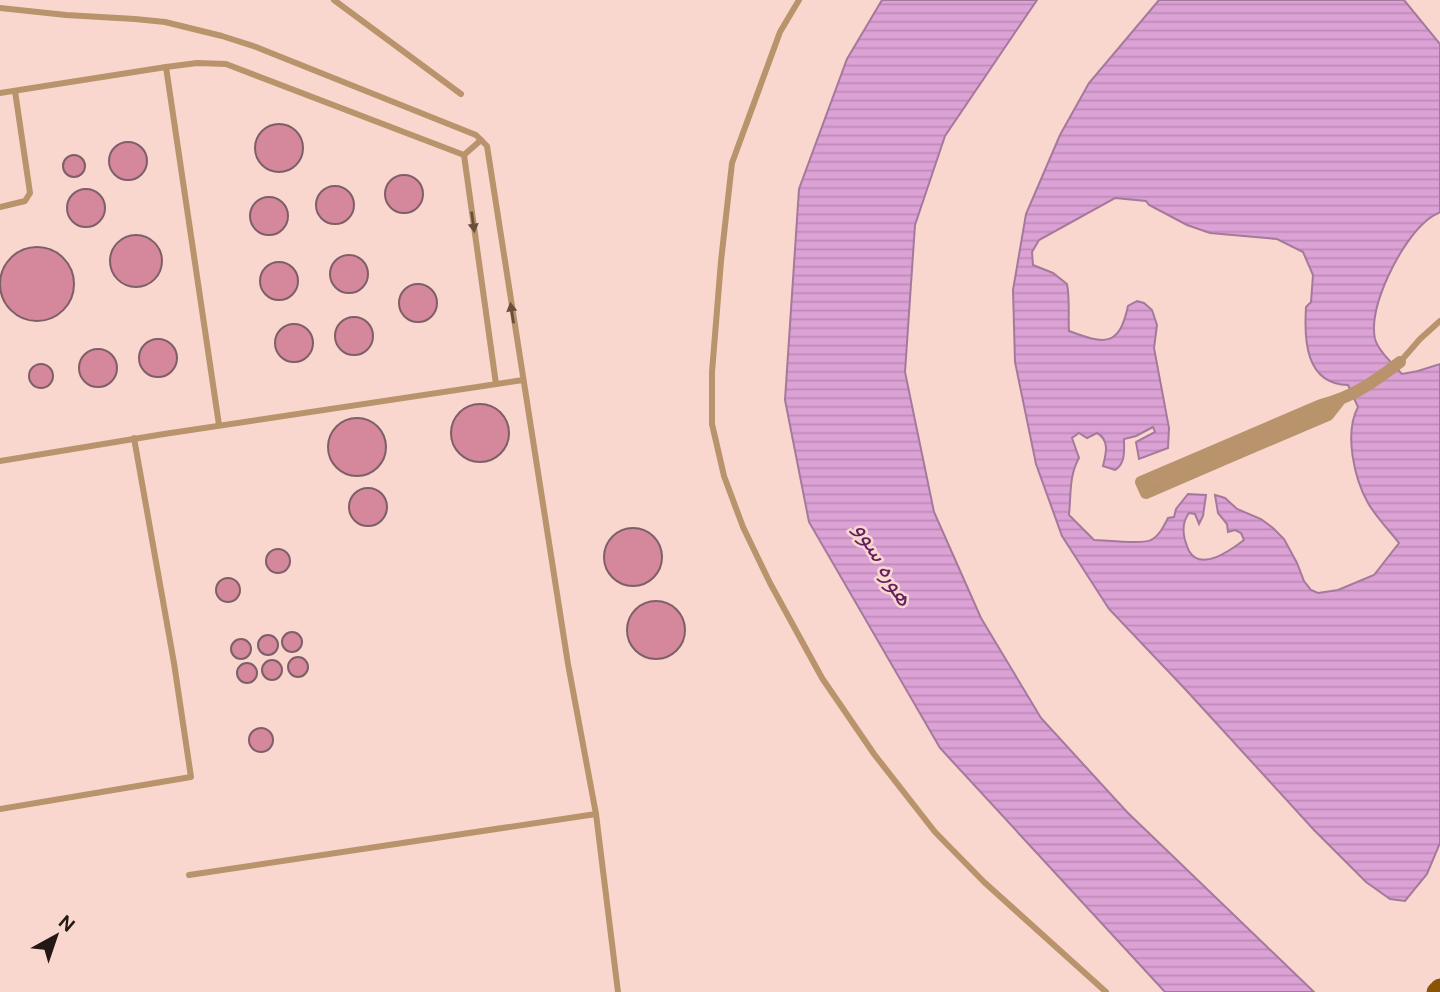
<svg xmlns="http://www.w3.org/2000/svg" width="1440" height="992" font-family="'DM Sans',Vazirmatn,sans-serif">
  <style>
    .water { fill: url(#water-rules); stroke: #a5799c; stroke-width: 2; fill-rule: evenodd }
    .building { fill: #d5889c; stroke: #7d5f67; stroke-width: 2 }
    .lines { fill: none; stroke-linecap: round; stroke-linejoin: round }
    .lane { stroke: #b9936b; stroke-width: 6 }
    .street { stroke: #b9936b; stroke-width: 12 }
    .primary { stroke: #895406; stroke-width: 19 }
    .oneway { fill: #674f3c }
    .labels { text-anchor: middle; stroke-width: 5; stroke-linejoin: round; paint-order: stroke }
    .water-label { font-size: 24px; font-style: italic; fill: #621f5f; stroke: #f9d7ce }
  </style>
  <defs>
    <pattern id="water-rules" width="6" height="5" patternUnits="userSpaceOnUse" patternTransform="scale(1.75)"><rect width="6" height="5" fill="#dca2d6"/><path d="M0 2.5h6" fill="none" stroke="#bd8bb7"/></pattern>
  </defs>
  <rect width="100%" height="100%" fill="#f9d7ce"/>
  <g class="water">
    <polygon points="882,0 1037,0 945,136 915,225 905,372 934,512 981,618 1041,718 1127,812 1314,992 1165,992 940,748 809,522 785,400 799,189 847,59"/>
    <path d="M1159,0H1404L1440,44V212C1435,215 1430,217 1426,221C1401,242 1368,306 1375,339C1379,352 1393,364 1402,374L1418,371L1440,364V843L1427,874L1405,901L1390,899L1366,882L1314,830L1186,690L1109,609L1062,536L1036,464L1015,362L1013,290L1026,214L1060,135L1089,83ZM1115,198L1146,201L1149,205L1187,225L1210,233L1277,239L1303,252L1313,275L1311,302L1306,307C1304,339 1305,384 1348,385L1358,407C1344,433 1354,478 1368,503C1376,517 1389,530 1399,543L1374,575L1338,590L1318,593L1311,590L1304,581L1297,563L1284,539L1273,528L1261,519L1237,509L1225,498L1215,495L1218,513L1227,524L1228,532L1235,530L1241,533L1244,540C1231,550 1201,572 1189,551C1187,547 1186,543 1185,540C1182,529 1183,521 1189,513L1195,514L1199,524L1203,516L1206,495L1188,494L1176,509L1174,517L1168,518C1164,526 1159,536 1151,540C1142,545 1105,540 1094,540L1069,515C1071,496 1069,475 1079,458L1072,438L1079,433L1087,438L1097,433C1110,440 1106,454 1103,466L1115,470C1126,463 1124,450 1124,439L1136,436L1153,427L1155,432L1136,442L1139,459L1168,448L1169,428L1154,348L1157,325L1152,310L1144,303L1137,301L1128,306C1119,348 1104,344 1069,331C1068,314 1070,299 1067,284L1053,273L1033,265L1032,252L1039,240Z"/>
  </g>
  <g class="building">
    <circle cx="279" cy="148" r="24"/>
    <circle cx="128" cy="161" r="19"/>
    <circle cx="74" cy="166" r="11"/>
    <circle cx="404" cy="194" r="19"/>
    <circle cx="335" cy="205" r="19"/>
    <circle cx="86" cy="208" r="19"/>
    <circle cx="269" cy="216" r="19"/>
    <circle cx="136" cy="261" r="26"/>
    <circle cx="37" cy="284" r="37"/>
    <circle cx="349" cy="274" r="19"/>
    <circle cx="279" cy="281" r="19"/>
    <circle cx="418" cy="303" r="19"/>
    <circle cx="354" cy="336" r="19"/>
    <circle cx="294" cy="343" r="19"/>
    <circle cx="158" cy="358" r="19"/>
    <circle cx="98" cy="368" r="19"/>
    <circle cx="41" cy="376" r="12"/>
    <circle cx="480" cy="433" r="29"/>
    <circle cx="357" cy="447" r="29"/>
    <circle cx="368" cy="507" r="19"/>
    <circle cx="633" cy="557" r="29"/>
    <circle cx="278" cy="561" r="12"/>
    <circle cx="228" cy="590" r="12"/>
    <circle cx="656" cy="630" r="29"/>
    <circle cx="292" cy="642" r="10"/>
    <circle cx="268" cy="645" r="10"/>
    <circle cx="241" cy="649" r="10"/>
    <circle cx="298" cy="667" r="10"/>
    <circle cx="272" cy="670" r="10"/>
    <circle cx="247" cy="673" r="10"/>
    <circle cx="261" cy="740" r="12"/>
  </g>
  <g class="lines">
    <g class="lane">
      <polyline points="334,0 461,94"/>
      <polyline points="799,0 780,32 732,163 721,261 712,372 712,424 724,476 743,527 770,583 822,678 874,754 935,832 984,882 1106,992"/>
      <polyline points="0,8 66,15 135,19 165,22 222,36 256,47 476,135 487,146 568,664 596,814 618,992"/>
      <polyline points="166,67 219,425"/>
      <polyline points="0,93 166,67 197,63 226,64 464,155"/>
      <polyline points="464,155 496,384"/>
      <polyline points="464,155 481,140"/>
      <polyline points="0,207 25,201 30,193 15,91"/>
      <polyline points="1400,362 1420,339 1440,321"/>
      <polyline points="0,461 164,434 523,380"/>
      <polyline points="0,809 191,777 174,663 134,438"/>
      <polyline points="189,875 596,814"/>
    </g>
    <path class="street" d="M1339,401L1328,415L1227,458L1146,493L1141,482L1321,405C1353,397 1374,382 1400,362"/>
    <polyline class="primary" points="1436,992 1440,988"/>
  </g>
  <defs><path id="oneway-solid" d="M-6-.8H1V-3.2L6.5 0L1 3.2V.8H-6Z" transform="scale(1.75)"/></defs>
  <g class="oneway">
    <use href="#oneway-solid" transform="translate(473 222) rotate(82)"/>
    <use href="#oneway-solid" transform="translate(512 313) rotate(-99)"/>
  </g>
  <g class="labels">
    <g class="water-label">
      <text transform="translate(884 564) rotate(60)" y="8">هوره سوو</text>
    </g>
  </g>
  <g transform="translate(56 936) rotate(40)" stroke="#f9d7ce" stroke-width="5" paint-order="stroke">
  <path d="M0-5L12 26L0 18L-12 26Z" fill="#241815"/>
  <text y="-10" font-size="19" font-weight="bold" text-anchor="middle" fill="#241815">N</text>
  </g>
</svg>
